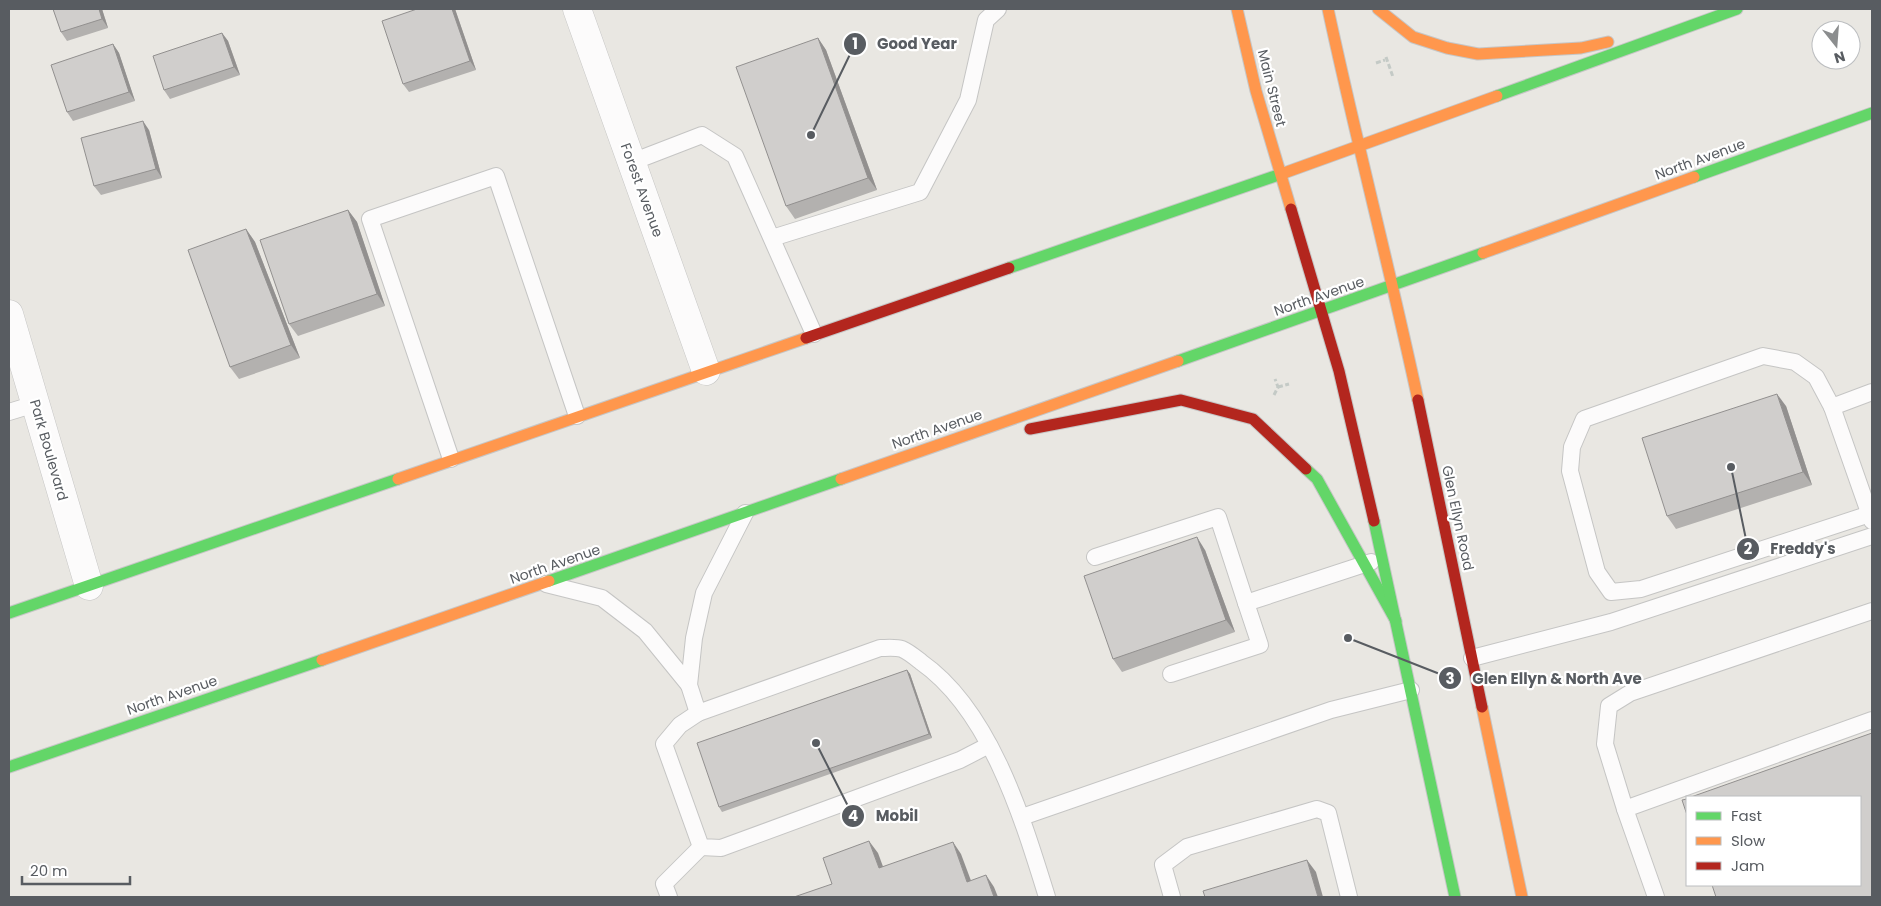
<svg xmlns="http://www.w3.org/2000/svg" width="1881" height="906" font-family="Poppins,sans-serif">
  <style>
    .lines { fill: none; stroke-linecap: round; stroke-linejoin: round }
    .lane-casing { stroke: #c5c5c4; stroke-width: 18 }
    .street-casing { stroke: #c5c5c4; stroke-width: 29 }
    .fast-casing { stroke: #c6c6c6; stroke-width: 13 }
    .slow-casing { stroke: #c6c6c6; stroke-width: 13 }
    .jam-casing { stroke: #c6c6c6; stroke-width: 13 }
    .path { stroke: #c4cac6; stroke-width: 3; stroke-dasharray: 5 2.5; stroke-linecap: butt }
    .lane { stroke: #fcfbfb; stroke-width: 16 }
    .street { stroke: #fcfbfb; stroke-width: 28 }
    .fast { stroke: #63d668; stroke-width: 11 }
    .slow { stroke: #ff974d; stroke-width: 11 }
    .jam { stroke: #b3261e; stroke-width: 11 }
    .wall { fill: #b3b1af }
    .shaded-wall { fill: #92908f }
    .building { fill: #d0cecc; stroke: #92908f }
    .labels { text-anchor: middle; stroke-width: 4.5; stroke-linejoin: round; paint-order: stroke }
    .street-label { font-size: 14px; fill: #585c61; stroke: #fff }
    .leader { fill: none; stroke: #585c61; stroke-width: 2 }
    .callout-dot { fill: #585c61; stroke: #fff; stroke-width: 2 }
    .mark-label { font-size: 15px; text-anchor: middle; font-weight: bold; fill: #fff }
    .callout-label { font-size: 15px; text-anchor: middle; font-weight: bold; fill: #585c61; stroke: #fff; stroke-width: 4.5; stroke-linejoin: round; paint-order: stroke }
  </style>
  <rect width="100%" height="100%" fill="#e9e7e2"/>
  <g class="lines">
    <g class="lane-casing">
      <g id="lane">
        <polyline points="632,162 702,135 735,156 814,334"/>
        <polyline points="772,238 920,192 968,100 986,20 998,9"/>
        <polyline points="1872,392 1832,407 1872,521"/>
        <polyline points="1832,407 1816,377 1795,362 1763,356 1584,419 1572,447 1570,471 1597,572 1611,592 1641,589 1870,514"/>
        <polyline points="9,412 35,404"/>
        <polyline points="451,459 370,219 496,176 577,416"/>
        <path d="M745,513L704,593L694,638L689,685L698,713L880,648C886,648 896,647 902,649C909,652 916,658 921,662C991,711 1023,820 1047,897"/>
        <polyline points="1095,557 1218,517 1246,603 1371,562"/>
        <polyline points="546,584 602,598 645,631 689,685"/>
        <polyline points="1472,658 1611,622 1872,536"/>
        <polyline points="1171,674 1260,645 1246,603"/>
        <polyline points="698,713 680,725 664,744 701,847 721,848 960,760 989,745"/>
        <polyline points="1625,809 1605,744 1609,706 1630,693 1872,611"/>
        <polyline points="1022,817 1331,710 1411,690"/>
        <polyline points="669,897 664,884 701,847"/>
        <polyline points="1172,897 1163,865 1187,847 1317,809 1328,813 1349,897"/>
        <polyline points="1656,897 1625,809 1872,720"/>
      </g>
    </g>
    <g class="street-casing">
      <g id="street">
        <polyline points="577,9 706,371"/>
        <polyline points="9,314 89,586"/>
      </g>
    </g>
    <g class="fast-casing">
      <g id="fast">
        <polyline points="1497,96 1737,9"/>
        <polyline points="1694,177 1872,113"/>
        <polyline points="1009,268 1284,173"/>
        <polyline points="1178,361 1483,253"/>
        <polyline points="1306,469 1317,479 1396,621"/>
        <polyline points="1374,521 1455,897"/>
        <polyline points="549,581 841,479"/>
        <polyline points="9,613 398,479"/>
        <polyline points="9,767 322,660"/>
      </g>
    </g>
    <g class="slow-casing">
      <g id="slow">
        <polyline points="1237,9 1256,91 1291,209"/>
        <path d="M1328,9C1356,140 1390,269 1418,400"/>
        <polyline points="1378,9 1413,37 1447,48 1478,54 1581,48 1608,42"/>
        <polyline points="1284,173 1497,96"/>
        <polyline points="1483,253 1694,177"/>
        <polyline points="398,479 806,338"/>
        <polyline points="841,479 1178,361"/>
        <polyline points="322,660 549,581"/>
        <polyline points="1482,707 1522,897"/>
      </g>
    </g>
    <g class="jam-casing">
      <g id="jam">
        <polyline points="1291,209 1339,371 1374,521"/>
        <polyline points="806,338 1009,268"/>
        <polyline points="1418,400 1482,707"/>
        <polyline points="1030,429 1181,400 1253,419 1306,469"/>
      </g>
    </g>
    <g class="path">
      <polyline points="1386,57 1393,77"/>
      <polyline points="1376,63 1385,60"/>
      <polyline points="1278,387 1289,384"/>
      <polyline points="1274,395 1278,387 1275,379"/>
    </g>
    <use href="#lane" class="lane"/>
    <use href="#street" class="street"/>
    <use href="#fast" class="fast"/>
    <use href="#slow" class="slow"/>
    <use href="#jam" class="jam"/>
  </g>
  <g class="wall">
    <polygon points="53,9 102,9 108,28 67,41 61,32"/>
    <polygon points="417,9 455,9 476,70 409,92 403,84"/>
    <polygon points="222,33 228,41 240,75 170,99 164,90"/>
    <polygon points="818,38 826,50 877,190 795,219 786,206"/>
    <polygon points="113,44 119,53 135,101 73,121 67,112"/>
    <polygon points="149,130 162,178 101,195 94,186"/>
    <polygon points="348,210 357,222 385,306 298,336 289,324"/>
    <polygon points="246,229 255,242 300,358 239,379 230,367"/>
    <polygon points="1786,406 1812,485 1676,529 1667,516"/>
    <polygon points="1205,550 1235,632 1122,672 1113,659"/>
    <polygon points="907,670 910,674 932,738 722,812 719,807"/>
  </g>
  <g class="shaded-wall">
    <polygon points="99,9 102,9 108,28 102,19"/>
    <polygon points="452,9 455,9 476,70 470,61"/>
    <polygon points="222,33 228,41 240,75 234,67"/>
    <polygon points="818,38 826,50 877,190 868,178"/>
    <polygon points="113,44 119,53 135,101 129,92"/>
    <polygon points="143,121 149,130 162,178 156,169"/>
    <polygon points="348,210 357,222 385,306 377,294"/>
    <polygon points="246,229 255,242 300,358 291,345"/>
    <polygon points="1777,394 1786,406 1812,485 1803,472"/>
    <polygon points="1197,537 1205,550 1235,632 1226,620"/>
    <polygon points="907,670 910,674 932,738 929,734"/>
    <polygon points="869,841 878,853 888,880 879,868"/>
    <polygon points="953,842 961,854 976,894 967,882"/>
    <polygon points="1307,860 1316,872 1323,897 1318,897"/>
    <polygon points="986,875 994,887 998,897 994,897"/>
  </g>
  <g class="building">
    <polygon points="53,9 99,9 102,19 61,32"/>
    <polygon points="417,9 452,9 470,61 403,84 382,21"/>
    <polygon points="222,33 234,67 164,90 153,56"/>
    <polygon points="818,38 868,178 786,206 736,67"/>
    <polygon points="113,44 129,92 67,112 51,65"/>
    <polygon points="143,121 156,169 94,186 81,138"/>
    <polygon points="348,210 377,294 289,324 260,240"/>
    <polygon points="246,229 291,345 230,367 188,250"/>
    <polygon points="1777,394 1803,472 1667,516 1642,438"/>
    <polygon points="1197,537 1226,620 1113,659 1084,576"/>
    <polygon points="907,670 929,734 719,807 697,743"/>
    <polygon points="1872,733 1872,897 1716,897 1712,885 1860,885 1860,797 1691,797"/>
    <polygon points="1687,799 1687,815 1682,800"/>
    <polygon points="869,841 879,868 953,842 967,882 986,875 994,897 794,897 832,884 823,858"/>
    <polygon points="1307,860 1318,897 1205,897 1203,891"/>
  </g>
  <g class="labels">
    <g class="street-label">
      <text transform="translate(1272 88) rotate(76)" y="5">Main Street</text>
      <text transform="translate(1700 159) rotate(-20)" y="5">North Avenue</text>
      <text transform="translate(642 190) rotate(70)" y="5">Forest Avenue</text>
      <text transform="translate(1319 296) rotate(-19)" y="5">North Avenue</text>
      <text transform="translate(937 429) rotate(-19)" y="5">North Avenue</text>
      <text transform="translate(49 450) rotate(74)" y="5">Park Boulevard</text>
      <text transform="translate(1458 518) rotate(78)" y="5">Glen Ellyn Road</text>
      <text transform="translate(555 564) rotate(-19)" y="5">North Avenue</text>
      <text transform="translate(172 695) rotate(-19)" y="5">North Avenue</text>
    </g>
  </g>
  <path class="leader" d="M811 135L855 44M1731 467L1748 549M1348 638L1450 678M816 743L853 816"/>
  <g class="callout-dot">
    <circle cx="811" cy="135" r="5"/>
    <circle cx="1731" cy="467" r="5"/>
    <circle cx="1348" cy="638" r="5"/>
    <circle cx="816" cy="743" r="5"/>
    <circle cx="855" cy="44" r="12"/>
    <circle cx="1748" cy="549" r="12"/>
    <circle cx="1450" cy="678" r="12"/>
    <circle cx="853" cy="816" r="12"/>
  </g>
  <g class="mark-label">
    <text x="855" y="49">1</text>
    <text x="1748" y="554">2</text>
    <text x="1450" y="684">3</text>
    <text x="853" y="821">4</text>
  </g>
  <g class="callout-label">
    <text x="917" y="49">Good Year</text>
    <text x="1803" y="554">Freddy's</text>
    <text x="1557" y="684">Glen Ellyn &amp; North Ave</text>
    <text x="897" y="821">Mobil</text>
  </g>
  <rect width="1881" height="906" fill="none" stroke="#585c61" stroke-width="20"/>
  <rect x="1686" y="796" width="175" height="90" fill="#ffffff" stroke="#bcbec0"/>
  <rect x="1696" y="812" width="25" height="8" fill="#63d668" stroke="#bcbec0"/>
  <text x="1731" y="821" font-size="15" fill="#585c61">Fast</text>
  <rect x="1696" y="837" width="25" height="8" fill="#ff974d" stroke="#bcbec0"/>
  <text x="1731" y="846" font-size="15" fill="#585c61">Slow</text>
  <rect x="1696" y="862" width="25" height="8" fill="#b3261e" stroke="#bcbec0"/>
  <text x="1731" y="871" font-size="15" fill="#585c61">Jam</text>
  <g transform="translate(1836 45) rotate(163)"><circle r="24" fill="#ffffff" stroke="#bcbec0"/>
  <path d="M0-4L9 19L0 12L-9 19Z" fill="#8b8d8e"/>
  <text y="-8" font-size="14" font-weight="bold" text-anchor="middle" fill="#585c61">N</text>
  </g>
  <path d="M22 876v8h108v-8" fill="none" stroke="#585c61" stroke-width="2.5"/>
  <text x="30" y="876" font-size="15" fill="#585c61" stroke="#ffffff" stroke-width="4" paint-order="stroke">20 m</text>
</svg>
